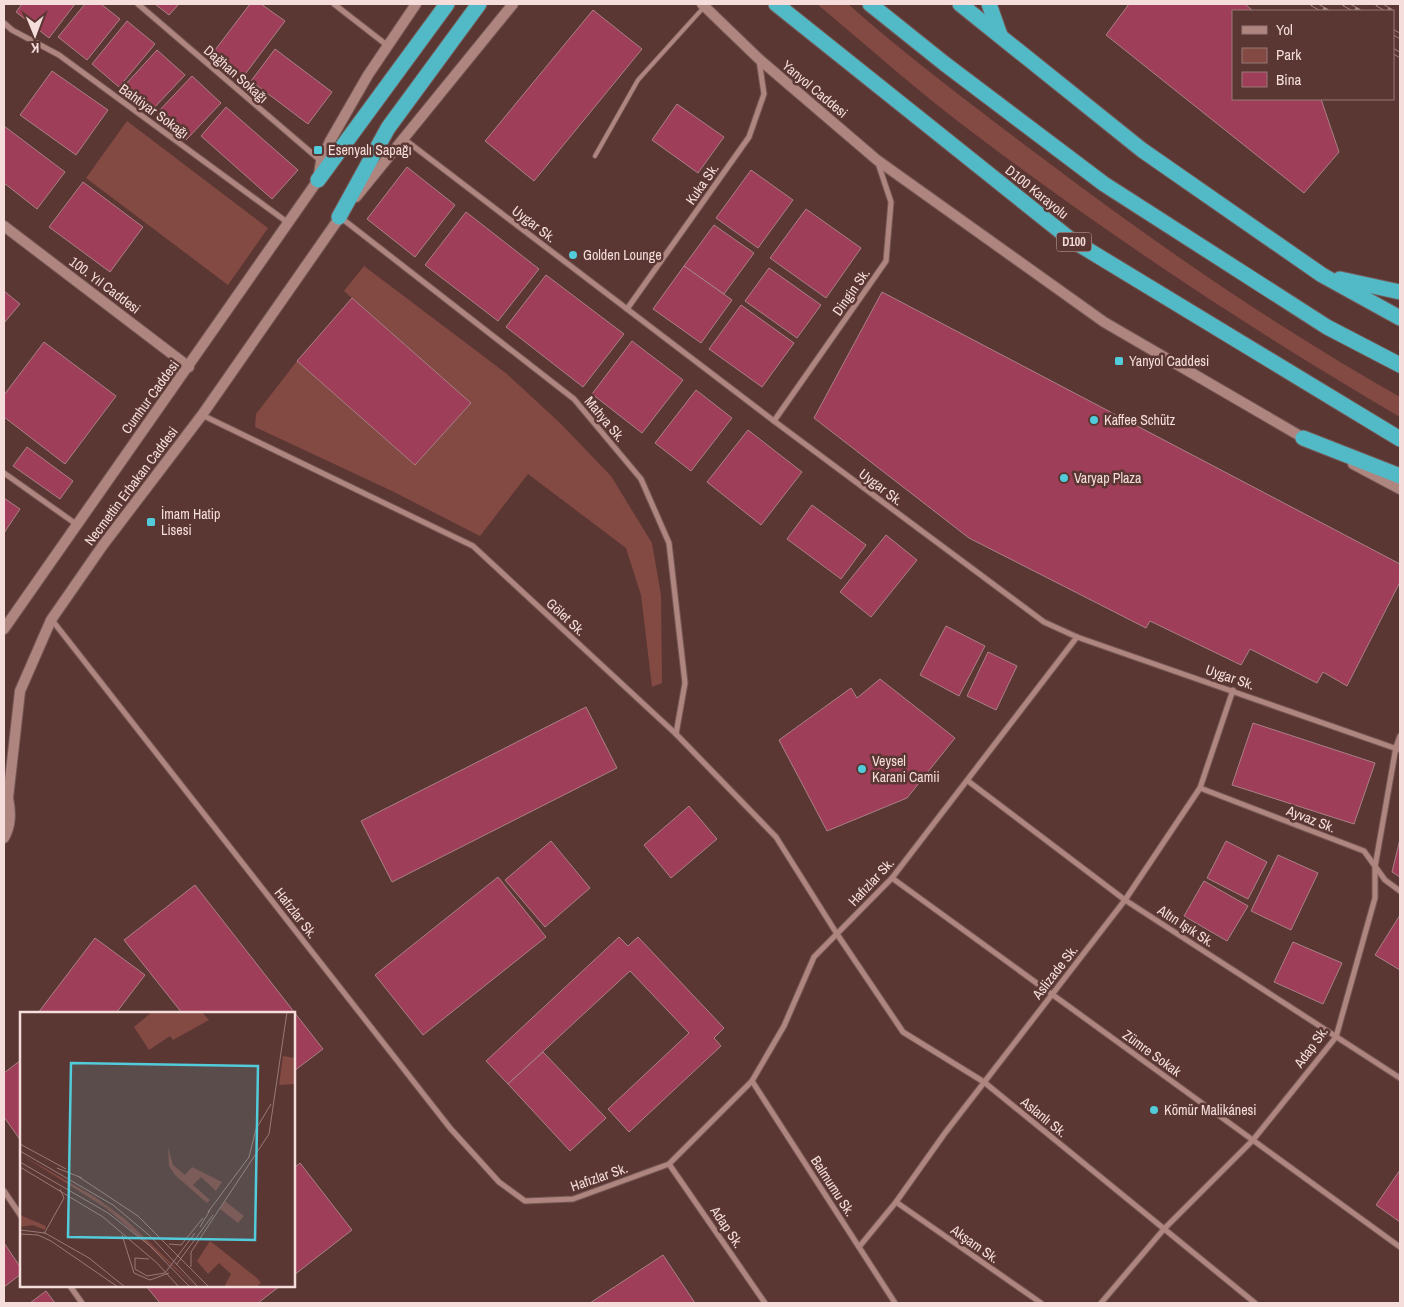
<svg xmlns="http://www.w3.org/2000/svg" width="1404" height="1307" font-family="'Archivo Narrow',sans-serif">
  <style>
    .green { fill: #834943 }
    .building { fill: #9f3e58; stroke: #a98087 }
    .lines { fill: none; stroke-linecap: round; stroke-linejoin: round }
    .lane-casing { stroke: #755754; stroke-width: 5.5 }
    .street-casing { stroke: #755754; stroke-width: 7 }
    .secondary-casing { stroke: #755754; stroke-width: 12 }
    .highway-casing { stroke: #755754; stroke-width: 17 }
    .lane { stroke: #af8580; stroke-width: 4 }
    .street { stroke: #af8580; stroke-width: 5 }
    .secondary { stroke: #af8580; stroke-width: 10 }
    .highway { stroke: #52b9c6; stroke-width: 15 }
    .rail-casing { stroke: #a58783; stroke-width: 5.5 }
    .rail { stroke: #5b3733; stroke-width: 4; stroke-dasharray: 11; stroke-linecap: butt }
    .poi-dot { fill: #52cbda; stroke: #5b3733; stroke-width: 2 }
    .labels { text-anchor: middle; stroke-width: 5; stroke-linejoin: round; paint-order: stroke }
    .shield { fill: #5b3733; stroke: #c6aba8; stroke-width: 1 }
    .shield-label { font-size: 12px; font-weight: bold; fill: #f4ddda }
    .street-label { font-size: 14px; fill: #f4ddda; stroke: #5b3733 }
    .poi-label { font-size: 14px; fill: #f4ddda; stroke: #5b3733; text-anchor: start }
    .inset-road { fill: none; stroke: #987976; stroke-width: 1 }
    .view { fill: #52cbda; fill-opacity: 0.15; stroke: #52cbda; stroke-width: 2.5 }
    .inset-edge { fill: none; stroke: #f4ddda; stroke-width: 2.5 }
  </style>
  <rect width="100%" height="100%" fill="#5b3733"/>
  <g class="green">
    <path d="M817,4H848C908,57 972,105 1037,154C1153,242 1273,325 1400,397V417C1255,332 1114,239 980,138C923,96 871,49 817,4Z"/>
    <polygon points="127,121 268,228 228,285 86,178"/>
    <polygon points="364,266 507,374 560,423 611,476 652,543 661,595 662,683 652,687 641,595 626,548 528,474 480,536 392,491 255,427 256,414 297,361 415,465 471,403 344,291"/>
  </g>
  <g class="building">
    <polygon points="22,4 75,4 49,38 16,12"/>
    <polygon points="85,4 101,4 120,19 87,60 58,37"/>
    <polygon points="155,4 179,4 169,15"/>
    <polygon points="250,4 261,4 285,21 243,77 212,54"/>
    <polygon points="1129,4 1245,4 1253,11 1233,11 1233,99 1321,99 1339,152 1304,193 1106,35"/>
    <polygon points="593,10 642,49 534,181 485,141"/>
    <polygon points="127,21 155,44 119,87 92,64"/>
    <polygon points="275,49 332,92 308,124 251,81"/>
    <polygon points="157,50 185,75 153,109 126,84"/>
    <polygon points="52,71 108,110 76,155 20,115"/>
    <polygon points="192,76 221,103 186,140 157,113"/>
    <polygon points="677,104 724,137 698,173 652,140"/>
    <polygon points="226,107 298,170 272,199 201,136"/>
    <polygon points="4,126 65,172 37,209 4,183"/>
    <polygon points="407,167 455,205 415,257 367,219"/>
    <polygon points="751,170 793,200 758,248 716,218"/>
    <polygon points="83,182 143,227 110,272 49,227"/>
    <polygon points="806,209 861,248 826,298 770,258"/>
    <polygon points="466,212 539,269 498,321 425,265"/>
    <polygon points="714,225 754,253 724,294 684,266"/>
    <polygon points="684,266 732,300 701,343 653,309"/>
    <polygon points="769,268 821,305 797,338 745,301"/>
    <polygon points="546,275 624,334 583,387 506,327"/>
    <polygon points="4,291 20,304 4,323"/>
    <polygon points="882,292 1400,564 1400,582 1347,686 1323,672 1317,683 1250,649 1241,665 1150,621 1146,628 969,538 814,418"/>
    <polygon points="352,298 471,403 415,465 297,361"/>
    <polygon points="741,305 794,343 762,387 709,349"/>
    <polygon points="632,341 683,380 642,433 592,394"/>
    <polygon points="44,342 116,396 65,464 4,417 4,395"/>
    <polygon points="696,390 732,418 691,471 655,443"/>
    <polygon points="748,430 802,472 761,525 707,482"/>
    <polygon points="27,447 73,481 60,499 13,466"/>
    <polygon points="4,498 20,509 4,533"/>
    <polygon points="812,505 866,545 841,579 787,539"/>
    <polygon points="886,535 917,560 871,617 840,592"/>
    <polygon points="946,626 985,646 959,696 920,675"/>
    <polygon points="988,652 1017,666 996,710 967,696"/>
    <polygon points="880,679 955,738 907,798 827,831 779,740 851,688 857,698"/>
    <polygon points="586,707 617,768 392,882 361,821"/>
    <polygon points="1253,723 1375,763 1354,824 1232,785"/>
    <polygon points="689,806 717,839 671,878 644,845"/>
    <polygon points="1400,839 1400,877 1392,872"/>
    <polygon points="551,841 590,888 545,927 505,880"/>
    <polygon points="1226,841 1267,862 1248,899 1207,878"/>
    <polygon points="1278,855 1318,873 1291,930 1251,911"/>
    <polygon points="498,877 546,937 423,1035 375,975"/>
    <polygon points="1204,881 1248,906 1227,941 1184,916"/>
    <polygon points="195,885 323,1049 294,1071 294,1013 182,1013 124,940"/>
    <polygon points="1400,915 1400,970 1375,955"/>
    <polygon points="619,937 628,946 638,937 724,1028 714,1038 721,1046 629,1132 608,1109 689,1033 630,971 508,1084 486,1061"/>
    <polygon points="95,938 145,975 116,1013 38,1013"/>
    <polygon points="1293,942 1342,963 1323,1004 1274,982"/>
    <polygon points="543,1052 606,1118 570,1151 508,1084"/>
    <polygon points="21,1060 21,1141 4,1117 4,1073"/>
    <polygon points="300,1163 352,1230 294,1275 294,1168"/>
    <polygon points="1400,1170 1400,1222 1376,1205"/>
    <polygon points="4,1243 21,1268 21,1274 4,1287"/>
    <polygon points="663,1255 695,1303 590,1303"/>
    <polygon points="146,1286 280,1286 258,1303 160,1303"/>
    <polygon points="46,1291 55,1303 30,1303"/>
  </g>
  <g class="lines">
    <g class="lane-casing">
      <polyline id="lane" points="595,156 638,80 704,7"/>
    </g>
    <g class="street-casing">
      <g id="street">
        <polyline points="138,4 321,161"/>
        <polyline points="334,4 388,46"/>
        <polyline points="4,23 12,30 59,55 287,222"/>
        <polyline points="404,139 774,421 1044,622 1077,637 1400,750"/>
        <polyline points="340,217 574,399 641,479 669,543 685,683 676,734"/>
        <polyline points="627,309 749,137 764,94 759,60"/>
        <polyline points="202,415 473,546 676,734 776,837 837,934 903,1032 984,1082 1255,1303"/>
        <polyline points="774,421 886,261 891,202 878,163"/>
        <polyline points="4,473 76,524"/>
        <polyline points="52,620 450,1128 499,1182 525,1201 573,1199 669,1164 752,1081 784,1026 814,957 892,878 1077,637"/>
        <polyline points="968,781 1125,900 1400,1078"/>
        <polyline points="1200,788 1364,851 1385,880 1400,891"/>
        <polyline points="892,878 1400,1247"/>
        <polyline points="752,1081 895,1303"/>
        <polyline points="669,1164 765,1303"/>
        <polyline points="4,1191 21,1216"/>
        <polyline points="896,1202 1041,1303"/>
        <polyline points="859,1247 896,1202 945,1133 1125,900 1200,788 1233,690"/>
        <polyline points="70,1286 82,1303"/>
        <polyline points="1101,1303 1164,1229 1253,1140 1336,1037 1375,898 1375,867 1396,747 1400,736"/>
      </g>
    </g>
    <g class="secondary-casing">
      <g id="secondary">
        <polyline points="702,4 759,59 877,160 1104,322 1307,440"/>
        <polyline points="356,197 513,4"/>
        <polyline points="4,226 189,367"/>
        <polyline points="1353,464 1400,489"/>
        <polyline points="4,629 318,180 321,161 330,141 368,75 416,4"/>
        <path d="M4,838C11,825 11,813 8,798L20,691L51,620L103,545L202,415L342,214"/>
      </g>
    </g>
    <g class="highway-casing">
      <g id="highway">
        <polyline points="776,4 1070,239 1400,439"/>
        <polyline points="870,4 945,64 1104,184 1327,327 1400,365"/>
        <polyline points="960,4 1142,150 1322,275 1400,318"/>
        <polyline points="989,4 1000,35"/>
        <polyline points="318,180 447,4"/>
        <polyline points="339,217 388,128 479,4"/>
        <polyline points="1340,279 1400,292"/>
        <polyline points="1303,438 1400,476"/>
      </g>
    </g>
    <use href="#lane" class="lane"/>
    <use href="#street" class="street"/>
    <use href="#secondary" class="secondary"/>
    <use href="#highway" class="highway"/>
    <g class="rail-casing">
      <g id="rail">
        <polyline points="1313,4 1326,11"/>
        <polyline points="1345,4 1358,11"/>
        <polyline points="1378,4 1390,11"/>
        <polyline points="1393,32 1400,36"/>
        <polyline points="1393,51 1400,55"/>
      </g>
    </g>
    <use href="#rail" class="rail"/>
  </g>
  <g class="poi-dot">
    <rect x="313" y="145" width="10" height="10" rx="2.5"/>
    <circle cx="573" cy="255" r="5"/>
    <rect x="1114" y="356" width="10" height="10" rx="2.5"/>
    <circle cx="1094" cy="420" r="5"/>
    <circle cx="1064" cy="478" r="5"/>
    <rect x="146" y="517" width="10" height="10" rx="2.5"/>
    <circle cx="862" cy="769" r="5"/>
    <circle cx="1154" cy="1110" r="5"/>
  </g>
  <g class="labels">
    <rect class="shield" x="1056.5" y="232.5" width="35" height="19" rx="4"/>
    <g class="shield-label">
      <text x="1074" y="246">D100</text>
    </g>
    <g class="street-label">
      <text transform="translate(236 74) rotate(41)" y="5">Dağhan Sokağı</text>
      <text transform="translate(815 89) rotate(40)" y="5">Yanyol Caddesi</text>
      <text transform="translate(154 111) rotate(36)" y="5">Bahtiyar Sokağı</text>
      <text transform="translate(702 184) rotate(-55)" y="5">Kuka Sk.</text>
      <text transform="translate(1037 192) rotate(39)" y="5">D100 Karayolu</text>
      <text transform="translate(534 224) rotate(37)" y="5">Uygar Sk.</text>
      <text transform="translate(105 285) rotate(37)" y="5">100. Yıl Caddesi</text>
      <text transform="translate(851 292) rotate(-55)" y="5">Dingin Sk.</text>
      <text transform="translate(150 397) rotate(-54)" y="5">Cumhur Caddesi</text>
      <text transform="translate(605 419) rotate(50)" y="5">Mahya Sk.</text>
      <text transform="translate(131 486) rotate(-53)" y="5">Necmettin Erbakan Caddesi</text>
      <text transform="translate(881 487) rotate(37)" y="5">Uygar Sk.</text>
      <text transform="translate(566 617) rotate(43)" y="5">Gölet Sk.</text>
      <text transform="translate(1230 677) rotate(19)" y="5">Uygar Sk.</text>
      <text transform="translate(1311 819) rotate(21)" y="5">Ayvaz Sk.</text>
      <text transform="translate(871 882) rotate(-47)" y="5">Hafızlar Sk.</text>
      <text transform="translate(296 913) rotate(52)" y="5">Hafızlar Sk.</text>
      <text transform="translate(1186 926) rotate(33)" y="5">Altın Işık Sk.</text>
      <text transform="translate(1055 972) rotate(-52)" y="5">Aslizade Sk.</text>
      <text transform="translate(1311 1047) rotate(-54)" y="5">Adap Sk.</text>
      <text transform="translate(1152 1053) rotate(36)" y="5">Zümre Sokak</text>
      <text transform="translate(1044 1117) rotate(39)" y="5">Aslanlı Sk.</text>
      <text transform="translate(599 1177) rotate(-19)" y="5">Hafızlar Sk.</text>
      <text transform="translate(833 1186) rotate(57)" y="5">Balmumu Sk.</text>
      <text transform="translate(727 1227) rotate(56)" y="5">Adap Sk.</text>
      <text transform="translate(975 1244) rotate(35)" y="5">Akşam Sk.</text>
    </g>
    <g class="poi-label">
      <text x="328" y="155">Esenyalı Sapağı</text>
      <text x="583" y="260">Golden Lounge</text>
      <text x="1129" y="366">Yanyol Caddesi</text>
      <text x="1104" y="425">Kaffee Schütz</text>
      <text x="1074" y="483">Varyap Plaza</text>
      <text x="161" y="519">İmam Hatip<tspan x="161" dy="16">Lisesi</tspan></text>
      <text x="872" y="766">Veysel<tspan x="872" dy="16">Karani Camii</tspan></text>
      <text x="1164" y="1115">Kömür Malikánesi</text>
    </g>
  </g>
  <g transform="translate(20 1012)">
    <rect width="275" height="275" fill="#5b3733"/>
    <path d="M132,0H182L189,8L153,28L150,24L129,38L114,15ZM263,44L275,46V72L259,73ZM148,135L153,153L165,163L172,155L202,170L196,179L181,165L173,173L190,188L187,191L155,163L149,154ZM0,142L75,185L105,207L176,275L86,196ZM205,189L224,204L218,211L200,197ZM0,203L26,214L25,218L13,213L0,215ZM190,229L237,266L241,271L236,275H204L211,262L199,251L188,262L177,249Z" fill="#834943"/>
    <path class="inset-road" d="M0,132L46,157M0,139L93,193L130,224L178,275M0,150L88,201L129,233L170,275M0,155L83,205L137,251L159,275M37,156L62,166M59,165L118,204L189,275M188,200L229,145L236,117L251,92M180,215L190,198M0,218L25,221L69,246L105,275M0,222L18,223L31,229L98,275M24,222L44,186L40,177M102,223L114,261L130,268L149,261M149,232L161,233L183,206M129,247L115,246V257L127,264L145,261L175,221M156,253L193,203M171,255V240L249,122L267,0"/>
    <path class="view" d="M51,51L238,54L235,228L48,225Z"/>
    <rect width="275" height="275" class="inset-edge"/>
  </g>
  <rect width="1404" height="1307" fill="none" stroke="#f4ddda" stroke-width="10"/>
  <rect x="1232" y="10" width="162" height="90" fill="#5b3733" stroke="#987976"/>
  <rect x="1242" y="26" width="25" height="8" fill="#af8580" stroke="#987976"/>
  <text x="1276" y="35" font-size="15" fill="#f4ddda">Yol</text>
  <rect x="1242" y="48" width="25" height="15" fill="#834943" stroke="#987976"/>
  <text x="1276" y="60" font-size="15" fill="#f4ddda">Park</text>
  <rect x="1242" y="72" width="25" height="15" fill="#9f3e58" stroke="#987976"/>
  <text x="1276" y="85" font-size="15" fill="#f4ddda">Bina</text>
  <g transform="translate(35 35) rotate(179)" stroke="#5b3733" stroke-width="4" paint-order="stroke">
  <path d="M0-4L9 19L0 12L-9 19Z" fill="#f4ddda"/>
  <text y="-8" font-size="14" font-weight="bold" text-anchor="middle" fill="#f4ddda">K</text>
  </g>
</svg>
